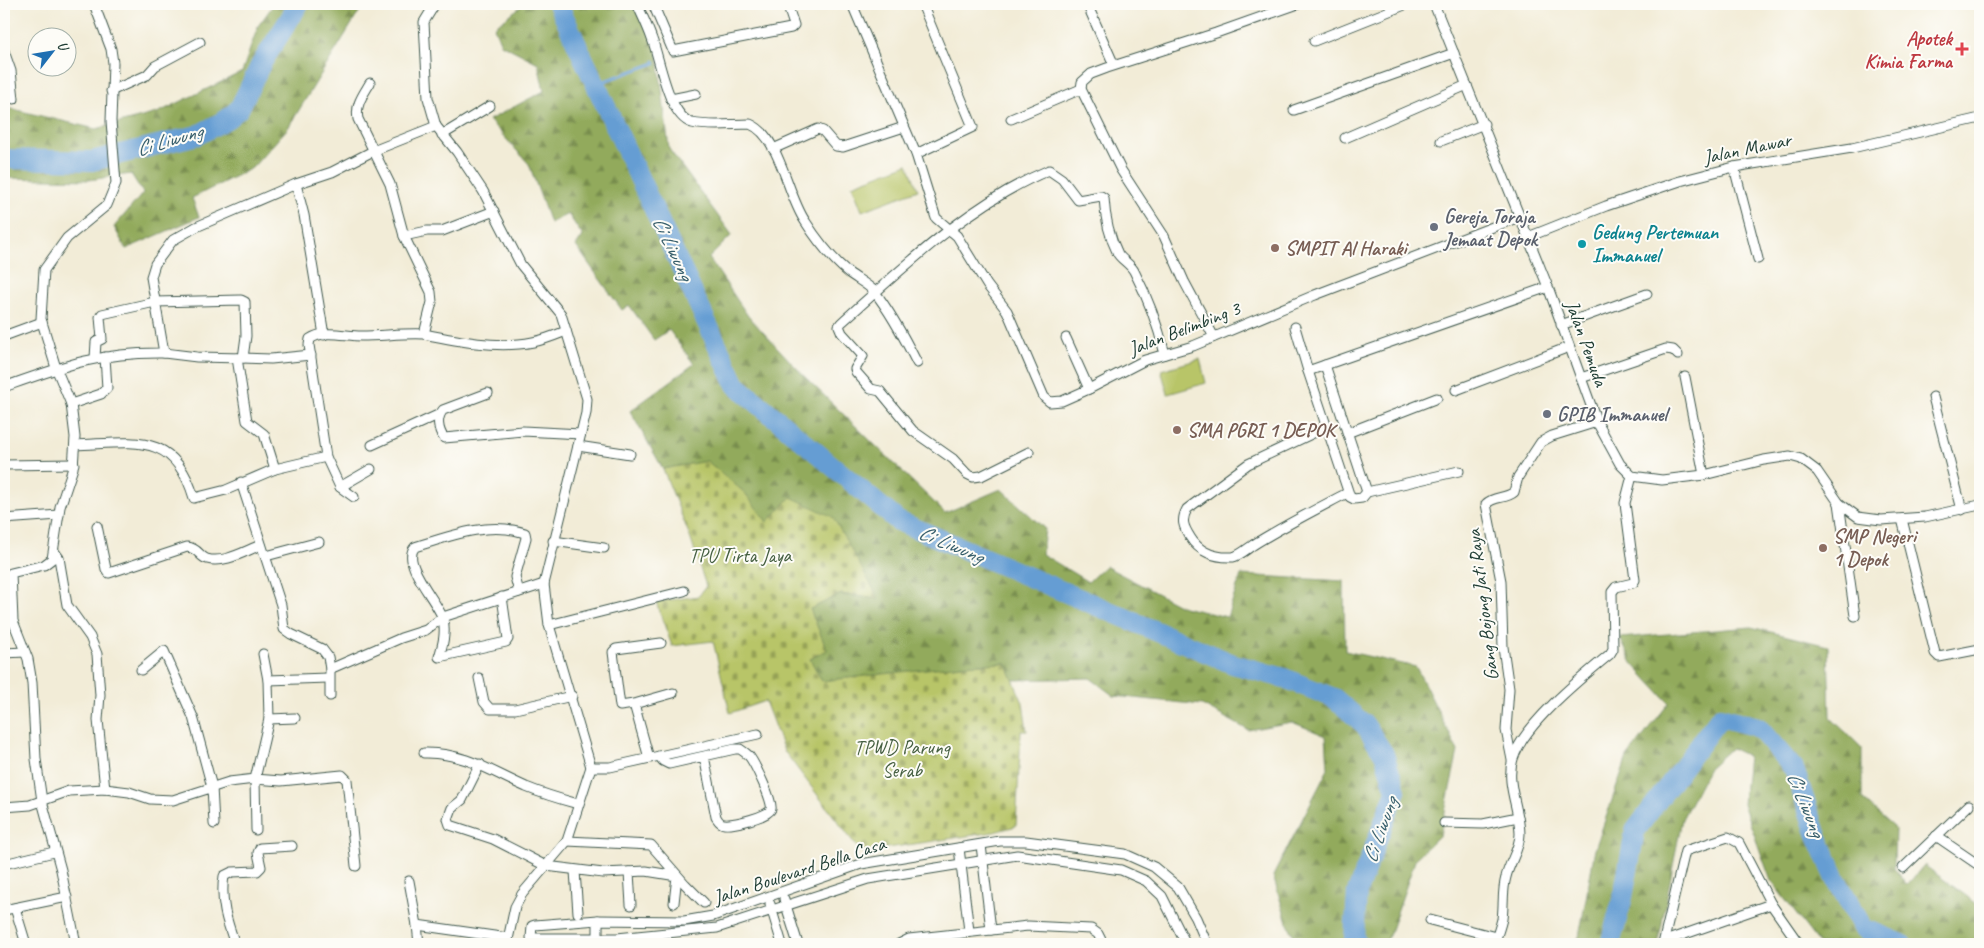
<svg xmlns="http://www.w3.org/2000/svg" width="1984" height="948" font-family="Caveat,sans-serif">
  <style>
    .grass { fill: #b8c567; stroke: #6c814e }
    .forest { fill: url(#forest-firs); stroke: #587448 }
    .cemetery { fill: url(#cemetery-stones); stroke: #6c814e }
    .lines { fill: none; stroke-linecap: round; stroke-linejoin: round }
    .stream { stroke: #659dd3; stroke-width: 3 }
    .river { stroke: #659dd3; stroke-width: 20 }
    .minor-casing { stroke: #3f574c; stroke-width: 11 }
    .minor { stroke: #fff; stroke-width: 9 }
    .health-dot { fill: #e0444e; stroke: #fdfcf7; stroke-width: 2 }
    .worship-dot { fill: #6b7280; stroke: #fdfcf7; stroke-width: 2 }
    .culture-dot { fill: #0f9aa8; stroke: #fdfcf7; stroke-width: 2 }
    .education-dot { fill: #8d6e63; stroke: #fdfcf7; stroke-width: 2 }
    .labels { text-anchor: middle; stroke-width: 4; stroke-linejoin: round; paint-order: stroke }
    .health-label { font-size: 20px; font-weight: bold; fill: #be3a42; stroke: #fdfcf7; text-anchor: end }
    .street-label { font-size: 20px; fill: #1f3d34; stroke: #fdfcf7 }
    .worship-label { font-size: 20px; font-weight: bold; fill: #5b616d; stroke: #fdfcf7; text-anchor: start }
    .culture-label { font-size: 20px; font-weight: bold; fill: #0d838f; stroke: #fdfcf7; text-anchor: start }
    .education-label { font-size: 20px; font-weight: bold; fill: #785e54; stroke: #fdfcf7; text-anchor: start }
    .park-label { font-size: 20px; fill: #455f41; stroke: #fdfcf7 }
    .water-label { font-size: 21px; font-style: italic; fill: #385f6c; stroke: #fdfcf7 }
  </style>
  <defs>
    <pattern id="forest-firs" width="22" height="20" patternUnits="userSpaceOnUse" patternTransform="scale(1.25)"><rect width="22" height="20" fill="#92aa5c"/><path d="M5 1l3.5 6h-7zM16 11l3.5 6h-7z" fill="#778c4d"/></pattern>
    <pattern id="cemetery-stones" width="16" height="16" patternUnits="userSpaceOnUse" patternTransform="scale(1.25)"><rect width="16" height="16" fill="#b8c567"/><path d="M2 7V4a2 2 0 0 1 4 0v3zM10 15v-3a2 2 0 0 1 4 0v3z" fill="#95a156"/></pattern>
  </defs>
  <rect width="100%" height="100%" fill="#fdfcf7"/>
  <filter id="ink" filterUnits="userSpaceOnUse"><feTurbulence type="fractalNoise" baseFrequency=".02" numOctaves="2"/><feDisplacementMap in="SourceGraphic" scale="10" xChannelSelector="R" yChannelSelector="G"/><feConvolveMatrix kernelMatrix="1 2 1 2 8 2 1 2 1" color-interpolation-filters="sRGB"/></filter>
  <filter id="wash" filterUnits="userSpaceOnUse"><feTurbulence type="fractalNoise" baseFrequency=".0096" numOctaves="4" result="noise"/><feDisplacementMap in="SourceGraphic" scale="20" xChannelSelector="R" yChannelSelector="G"/><feGaussianBlur stdDeviation="1.12" result="paint"/><feColorMatrix in="noise" values="0 0 0 0 0 0 0 0 0 0 0 0 0 0 0 0 0 1.4 0 .05"/><feComposite in="paint" operator="in"/></filter>
  <g filter="url(#wash)">
    <rect width="100%" height="100%" fill="#f2ecd7"/>
    <g class="grass">
      <polygon points="908,164 918,190 862,211 852,185"/>
      <polygon points="1200,359 1206,383 1168,394 1161,370"/>
    </g>
    <g class="forest">
      <polygon points="274,4 364,4 288,128 252,168 192,198 199,217 126,249 114,227 143,193 131,174 89,180 4,178 4,108 8,108 96,129 157,113 242,72 258,26"/>
      <polygon points="524,4 636,4 657,48 669,149 732,235 709,258 748,316 805,377 945,513 1001,489 1045,529 1042,554 1088,582 1105,566 1183,607 1227,617 1241,575 1344,581 1345,651 1416,667 1458,751 1440,835 1416,858 1387,941 1388,944 1298,944 1287,922 1273,876 1328,769 1326,736 1292,722 1248,730 1202,705 1114,696 1090,678 1013,680 1006,663 962,665 822,681 810,659 827,650 810,609 841,594 879,599 767,523 745,493 707,461 663,469 630,411 694,364 669,330 654,340 629,305 622,310 576,246 583,236 568,214 550,223 529,164 489,120 544,91 538,63 501,44 494,27"/>
      <polygon points="1751,627 1828,646 1830,717 1862,748 1862,799 1895,828 1894,868 1907,885 1924,865 1980,906 1980,944 1819,944 1771,881 1743,804 1748,756 1731,748 1709,768 1682,819 1658,944 1573,944 1579,937 1595,849 1627,757 1669,703 1632,663 1620,638"/>
    </g>
    <polygon class="cemetery" points="707,461 745,493 767,522 791,497 833,517 879,599 841,594 810,609 827,650 810,659 822,681 962,665 1006,663 1023,703 1027,731 1021,731 1016,826 994,832 861,852 784,751 765,701 730,713 713,641 672,646 656,602 699,596 706,586 689,534 663,469"/>
    <g class="lines">
      <polyline class="stream" points="596,84 655,63 654,61"/>
      <g class="river">
        <polyline points="558,4 736,385 898,521 1233,664 1284,678 1334,698 1365,725 1384,754 1396,791 1357,892 1354,939 1358,944"/>
        <polyline points="4,159 92,161 198,135 227,119 239,109 261,64 299,4"/>
        <polyline points="1610,944 1623,897 1635,831 1720,717 1758,727 1794,769 1816,833 1836,879 1863,928 1902,944"/>
      </g>
    </g>
  </g>
  <g filter="url(#ink)">
    <g class="lines">
      <g class="minor-casing">
        <g id="minor">
          <polyline points="435,4 424,22 428,98 436,126 457,152 483,191 521,265 561,314 587,399 586,413 544,584 549,625 591,767 610,767 758,734"/>
          <path d="M637,4C642,15 648,27 652,39C660,59 668,116 692,123C710,127 732,124 750,124C780,136 787,195 805,221C817,240 832,259 849,273C857,279 867,284 874,291C889,310 906,341 917,363"/>
          <polyline points="653,4 673,51 791,28 794,25 787,4"/>
          <polyline points="852,4 916,154 934,212 936,218 957,236 987,285 1007,311 1044,397 1050,402 1062,401 1089,389 1145,360 1193,346 1315,295 1519,217"/>
          <polyline points="1087,4 1114,65"/>
          <polyline points="1434,4 1548,287 1597,422 1620,464 1632,476 1662,480 1704,475 1764,460 1790,456 1801,459 1817,471 1839,503 1858,517 1881,520 1925,517 1980,505"/>
          <polyline points="1314,41 1407,4"/>
          <polyline points="4,51 11,71 14,99"/>
          <path d="M370,83C363,95 355,105 358,119L390,184L404,236L431,292L432,302L424,334C458,341 498,349 533,342C544,340 556,335 566,331"/>
          <polyline points="111,91 147,75 155,66 200,42"/>
          <polyline points="671,99 696,94"/>
          <polyline points="1294,110 1454,53"/>
          <polyline points="1011,119 1081,89"/>
          <polyline points="442,135 490,106"/>
          <polyline points="1345,138 1467,85"/>
          <polyline points="1441,141 1484,124"/>
          <polyline points="773,149 818,129 823,131 836,146 843,147 904,127"/>
          <polyline points="916,154 973,127 922,4"/>
          <polyline points="1734,167 1758,259"/>
          <polyline points="296,184 304,215 324,335"/>
          <polyline points="404,236 427,231 442,231 494,211"/>
          <polyline points="1528,237 1606,206 1680,181 1734,167 1852,148 1980,118"/>
          <polyline points="1561,325 1647,294"/>
          <polyline points="1295,327 1308,371 1548,287"/>
          <polyline points="4,336 42,322"/>
          <polyline points="1214,337 1184,281 1164,236 1121,170 1081,89 1082,82 1091,74 1107,68 1216,33 1298,4"/>
          <polyline points="1066,338 1089,389"/>
          <polyline points="95,358 96,342 102,339 100,317 102,314 155,302 241,300 245,302 246,336 243,358 197,357 164,353"/>
          <polyline points="237,358 247,421 264,434 275,469"/>
          <polyline points="243,358 271,359 311,355"/>
          <polyline points="1325,365 1367,492"/>
          <polyline points="1308,371 1350,497 1354,499 1362,498 1367,492 1459,471"/>
          <polyline points="1685,377 1704,475"/>
          <polyline points="1581,378 1666,349 1673,350 1678,355"/>
          <path d="M4,387C63,366 100,352 164,353L151,277L155,264L173,240L196,227L296,184L332,172L373,151L436,126"/>
          <polyline points="1456,390 1569,347"/>
          <path d="M488,393L443,410C436,418 438,430 444,438L523,431L581,434"/>
          <polyline points="1933,397 1962,510"/>
          <polyline points="71,404 101,394 107,388 105,357"/>
          <path d="M1326,427L1248,464L1187,509C1181,520 1183,526 1190,537C1199,552 1215,558 1233,557C1239,556 1247,549 1253,545C1283,526 1315,510 1347,493"/>
          <polyline points="1347,433 1437,398"/>
          <path d="M75,445C133,443 174,430 194,498L226,490L275,469L326,457"/>
          <polyline points="372,445 440,414"/>
          <polyline points="578,446 630,454"/>
          <path d="M1029,452L981,476L973,477L967,474L953,459L913,431L880,391L871,389L856,372L855,369L863,356L842,333L839,326L841,323C904,267 970,203 1049,170L1062,179L1078,200L1101,196L1104,198C1105,218 1109,236 1118,254C1122,260 1130,264 1134,271C1147,296 1158,326 1165,354"/>
          <polyline points="4,465 74,464"/>
          <polyline points="241,482 281,605 284,629 291,634 322,649 328,657 330,669"/>
          <polyline points="340,487 371,469"/>
          <path d="M354,497L340,487L326,457L309,345L310,339C324,329 345,336 361,336C382,336 403,333 424,334"/>
          <polyline points="1839,503 1855,616"/>
          <polyline points="4,519 59,515"/>
          <polyline points="1902,519 1935,653 1939,657 1980,649"/>
          <path d="M97,526L106,569L109,573L187,547C199,548 199,557 207,559C224,564 245,551 261,545"/>
          <polyline points="553,541 604,548"/>
          <polyline points="54,551 59,558 67,605 90,637 97,654 100,695 98,720 105,789"/>
          <polyline points="266,556 319,542"/>
          <path d="M502,597L508,639L506,642L439,657C443,644 446,633 443,619C439,603 400,563 415,547C450,536 488,521 525,533L526,538L515,577L519,592"/>
          <polyline points="549,625 684,591"/>
          <polyline points="4,653 25,652"/>
          <polyline points="141,670 164,651 193,717 212,787 214,824"/>
          <polyline points="479,678 484,702 490,709 515,709 572,696"/>
          <polyline points="268,680 328,678"/>
          <polyline points="330,696 330,669 401,638 426,630 443,617 544,584"/>
          <polyline points="634,704 620,706 613,652 616,649 661,643"/>
          <polyline points="269,719 295,718"/>
          <path d="M424,753C463,752 492,772 526,787C543,794 560,799 578,804"/>
          <path d="M659,756L663,761L669,764L735,749H740C743,751 746,753 749,756C754,762 774,803 771,809C768,817 733,825 724,824C720,824 718,820 716,817L704,756"/>
          <polyline points="649,758 634,704 673,693"/>
          <path d="M1512,760L1506,730L1509,689L1503,647L1501,581L1486,504C1494,496 1506,499 1514,492L1518,477L1541,442L1552,436L1597,422"/>
          <polyline points="480,764 462,800 452,808 448,819 450,825 493,839 546,866 603,873 646,871 677,876 674,903"/>
          <polyline points="4,807 30,805 69,791 105,789 129,792 150,799 173,800 229,782 255,779 269,719 268,680 263,654"/>
          <polyline points="1444,823 1483,824 1518,817"/>
          <polyline points="256,830 255,779 281,781 342,775 347,780 356,866"/>
          <polyline points="1936,836 1980,866"/>
          <polyline points="567,841 651,845 685,884 704,903"/>
          <polyline points="981,845 991,930"/>
          <polyline points="959,848 969,931"/>
          <polyline points="4,864 54,852"/>
          <polyline points="1903,868 1969,805"/>
          <polyline points="575,871 578,913"/>
          <polyline points="629,872 631,905"/>
          <polyline points="409,881 417,925 508,938"/>
          <polyline points="784,899 798,944"/>
          <polyline points="770,904 782,944"/>
          <polyline points="15,908 26,944"/>
          <polyline points="4,910 67,897"/>
          <polyline points="598,920 598,944"/>
          <polyline points="1430,920 1496,937"/>
          <polyline points="417,925 419,944"/>
          <polyline points="1665,941 1771,904"/>
          <polyline points="76,944 61,870 42,801 36,759 32,683 28,659 13,621 11,573 44,565 52,559 60,507 73,468 75,437 71,404 56,368 41,319 44,270 67,238 107,205 116,183 111,121 113,63 111,49 94,4"/>
          <path d="M235,944C227,922 220,901 224,876L232,872L257,871L261,867L258,853L260,848L292,846"/>
          <polyline points="507,944 515,907 522,894 567,841 591,767"/>
          <polyline points="899,944 909,939 1028,926 1091,929 1098,934 1103,944"/>
          <polyline points="1186,944 1162,896 1146,881 1121,870 1017,855 868,879 717,928 617,938 531,938 532,926 535,925 598,920 684,921 713,916 861,864 1000,841 1026,841 1125,854 1154,867 1178,887 1196,918 1207,944"/>
          <path d="M1494,944C1497,936 1500,927 1502,919C1504,905 1502,891 1506,877C1509,863 1520,849 1520,834C1520,810 1505,783 1513,759C1523,725 1582,677 1610,654L1613,649L1612,592L1616,587L1633,583L1635,580L1625,503L1632,476"/>
          <polyline points="1663,944 1685,851 1728,837 1739,843 1771,904 1799,944"/>
        </g>
      </g>
      <use href="#minor" class="minor"/>
    </g>
  </g>
  <path class="health-dot" d="M1959.5 41.5h5v5h5v5h-5v5h-5v-5h-5v-5h5z"/>
  <g class="worship-dot">
    <circle cx="1434" cy="227" r="5"/>
    <circle cx="1547" cy="414" r="5"/>
  </g>
  <circle class="culture-dot" cx="1582" cy="244" r="5"/>
  <g class="education-dot">
    <circle cx="1275" cy="248" r="5"/>
    <circle cx="1177" cy="430" r="5"/>
    <circle cx="1823" cy="548" r="5"/>
  </g>
  <g class="labels">
    <g class="health-label">
      <text x="1952" y="45">Apotek<tspan x="1952" dy="23">Kimia Farma</tspan></text>
    </g>
    <g class="street-label">
      <text transform="translate(1747 148) rotate(-12)" y="7">Jalan Mawar</text>
      <text transform="translate(1184 328) rotate(-21)" y="7">Jalan Belimbing 3</text>
      <text transform="translate(1587 343) rotate(70)" y="7">Jalan Pemuda</text>
      <text transform="translate(1482 605) rotate(-97)" y="7">Gang Bojong Jati Raya</text>
      <text transform="translate(799 870) rotate(-18)" y="7">Jalan Boulevard Bella Casa</text>
    </g>
    <g class="worship-label">
      <text x="1444" y="223">Gereja Toraja<tspan x="1444" dy="23">Jemaat Depok</tspan></text>
      <text x="1557" y="421">GPIB Immanuel</text>
    </g>
    <g class="culture-label">
      <text x="1592" y="239">Gedung Pertemuan<tspan x="1592" dy="23">Immanuel</tspan></text>
    </g>
    <g class="education-label">
      <text x="1285" y="255">SMPIT Al Haraki</text>
      <text x="1187" y="437">SMA PGRI 1 DEPOK</text>
      <text x="1833" y="543">SMP Negeri<tspan x="1833" dy="23">1 Depok</tspan></text>
    </g>
    <g class="park-label">
      <text x="740" y="562">TPU Tirta Jaya</text>
      <text x="902" y="754">TPWD Parung<tspan x="902" dy="23">Serab</tspan></text>
    </g>
    <g class="water-label">
      <text transform="translate(169 140) rotate(-16)" y="7">Ci Liwung</text>
      <text transform="translate(673 248) rotate(65)" y="7">Ci Liwung</text>
      <text transform="translate(951 544) rotate(23)" y="7">Ci Liwung</text>
      <text transform="translate(1806 804) rotate(68)" y="7">Ci Liwung</text>
      <text transform="translate(1380 830) rotate(-70)" y="7">Ci Liwung</text>
    </g>
  </g>
  <rect width="1984" height="948" fill="none" stroke="#fdfcf7" stroke-width="20"/>
  <g transform="translate(52 52) rotate(59)"><circle r="24" fill="#fdfcf7" stroke="#a4b0a9"/>
  <path d="M0-4L9 19L0 12L-9 19Z" fill="#1f6fb2"/>
  <text y="-8" font-size="14" font-weight="bold" text-anchor="middle" fill="#1f3d34">U</text>
  </g>
</svg>
